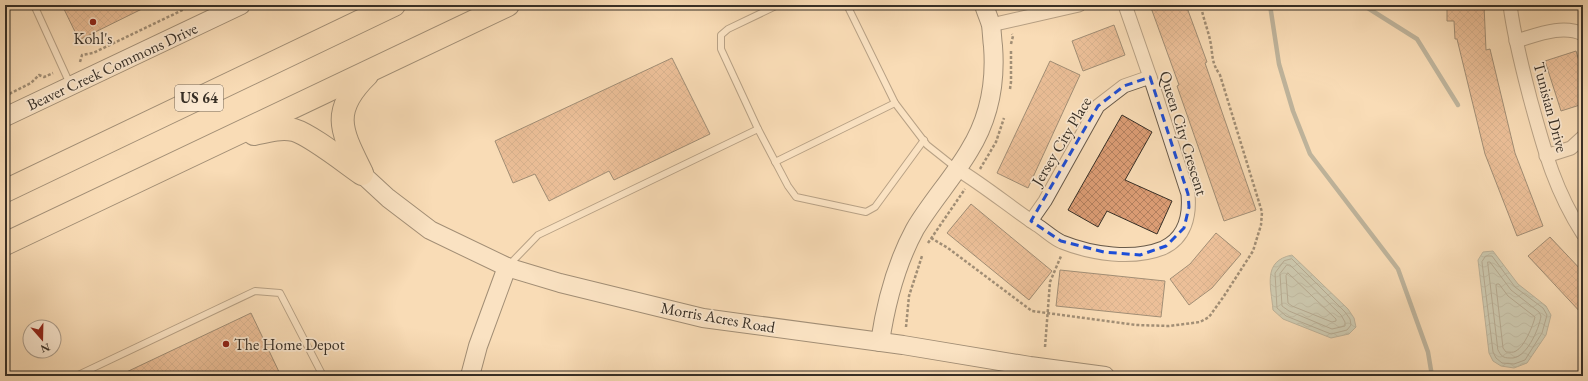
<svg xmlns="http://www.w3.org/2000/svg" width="1588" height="381" font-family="'EB Garamond',serif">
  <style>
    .water { fill: url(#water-waves); stroke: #75827a }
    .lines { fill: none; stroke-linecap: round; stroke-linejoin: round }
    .shore { stroke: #6a746c; stroke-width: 1 }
    .stream { stroke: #75827a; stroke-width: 4.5 }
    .building { fill: url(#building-cross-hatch); stroke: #372f26 }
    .lane-casing { stroke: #685a4a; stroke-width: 8 }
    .street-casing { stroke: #685a4a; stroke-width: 15 }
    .secondary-casing { stroke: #372f26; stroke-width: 20 }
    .highway-casing { stroke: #372f26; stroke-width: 24 }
    .path { stroke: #372f26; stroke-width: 2.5; stroke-dasharray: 3 2; stroke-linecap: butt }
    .lane { stroke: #fbe8d0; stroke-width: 6 }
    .street { stroke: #fbe8d0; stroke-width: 13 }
    .secondary { stroke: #fbe8d0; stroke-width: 18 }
    .highway { stroke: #f9dcb6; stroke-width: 22 }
    .marked { fill: none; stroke: #1d4ed8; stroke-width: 3; stroke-dasharray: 8 5; stroke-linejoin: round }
    .poi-dot { fill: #8f2418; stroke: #fbe8d0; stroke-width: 1.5 }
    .labels { text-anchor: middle; stroke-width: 3.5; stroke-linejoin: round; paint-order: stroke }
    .shield { fill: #fbe8d0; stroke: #726659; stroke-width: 1 }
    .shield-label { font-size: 15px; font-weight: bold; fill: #372f26 }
    .poi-label { font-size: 16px; fill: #372f26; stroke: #fbe8d0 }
    .street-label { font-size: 16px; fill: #372f26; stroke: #fbe8d0 }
  </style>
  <defs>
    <pattern id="water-waves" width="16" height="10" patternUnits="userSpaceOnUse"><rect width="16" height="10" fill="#9ebab2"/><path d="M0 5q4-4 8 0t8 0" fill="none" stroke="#829891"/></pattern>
    <pattern id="building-cross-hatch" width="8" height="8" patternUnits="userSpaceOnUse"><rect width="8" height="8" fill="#db9c74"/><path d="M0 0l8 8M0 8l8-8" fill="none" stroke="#b2805f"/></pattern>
  </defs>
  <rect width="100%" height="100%" fill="#f9dcb6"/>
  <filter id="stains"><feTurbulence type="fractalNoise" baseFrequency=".005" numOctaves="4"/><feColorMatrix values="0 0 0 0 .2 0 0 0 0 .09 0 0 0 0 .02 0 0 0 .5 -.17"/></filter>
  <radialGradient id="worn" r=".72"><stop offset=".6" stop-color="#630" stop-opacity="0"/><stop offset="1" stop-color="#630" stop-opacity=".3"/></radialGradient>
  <g class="water">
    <polygon points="1493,251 1518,284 1546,306 1551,315 1546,335 1527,363 1514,368 1501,366 1493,361 1489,353 1478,260 1483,252"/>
    <path d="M1292,255L1348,309L1354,318L1356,327L1349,334L1331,338L1283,319L1273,310C1271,286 1262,261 1292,255Z"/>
  </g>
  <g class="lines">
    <g class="shore">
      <polygon points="1486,256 1492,256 1515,287 1543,308 1547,315 1542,333 1525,360 1514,364 1502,363 1496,358 1493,352 1482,262"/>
      <polygon points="1292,259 1345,312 1350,319 1351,325 1347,330 1331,334 1286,316 1277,308 1275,273 1284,261"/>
      <path d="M1488,262H1490L1511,290L1539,312L1541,316C1539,329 1526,360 1510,358C1503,358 1501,356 1498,350Z"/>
      <polygon points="1287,265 1290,265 1341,315 1345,322 1345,326 1332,329 1289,311 1282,306 1280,274"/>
      <polygon points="1288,273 1336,319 1336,321 1332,322 1292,306 1288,303 1286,276"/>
      <path d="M1497,284H1499L1508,296L1535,317C1533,326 1524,347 1516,351C1513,353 1510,352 1506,352L1503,348L1496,286Z"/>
    </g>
    <g class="stream">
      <polyline points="1270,5 1279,64 1293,111 1310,154 1398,269 1428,352 1432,376"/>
      <polyline points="1363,5 1417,39 1458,105"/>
    </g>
  </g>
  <g class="building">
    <polygon points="62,5 150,5 79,40"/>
    <polygon points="1150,5 1186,5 1207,62 1205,63 1256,210 1224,221 1177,86 1179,85"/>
    <polygon points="1447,5 1484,5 1486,50 1490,49 1515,153 1543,226 1517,236 1485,154 1457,39 1455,39 1454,21 1447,21"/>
    <polygon points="1114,25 1125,55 1083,71 1072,41"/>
    <polygon points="1576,51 1583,74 1583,104 1561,111 1545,61"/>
    <polygon points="672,58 710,134 614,180 609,171 549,201 535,174 513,183 495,141"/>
    <polygon points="1050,61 1080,75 1028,188 997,173"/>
    <polygon points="1122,115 1152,132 1125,180 1172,201 1157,234 1107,211 1098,227 1068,210"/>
    <polygon points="971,204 1052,271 1029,300 947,233"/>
    <polygon points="1216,233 1241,254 1212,288 1189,305 1170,279 1190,264"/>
    <polygon points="1550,237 1583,272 1583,315 1528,256"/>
    <polygon points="1060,270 1165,281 1161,317 1056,306"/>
    <polygon points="251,313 281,376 118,376"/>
  </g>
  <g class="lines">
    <g class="lane-casing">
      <g id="lane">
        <polyline points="34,5 70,84"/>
        <polyline points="847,5 895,103 927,145 956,168"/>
        <polyline points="758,129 788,186 796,197 866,212 875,207 924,140"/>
        <polyline points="775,162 895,103"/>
        <polyline points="509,265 538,235 758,129 721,49 721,35 728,29 778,5"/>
        <polyline points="76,376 255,291 280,293 323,376"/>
      </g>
    </g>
    <g class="street-casing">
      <g id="street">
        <path d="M1510,5C1514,37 1522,67 1530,98C1544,149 1554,189 1583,234"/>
        <polyline points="991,25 1079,5"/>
        <path d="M1516,41C1537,35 1562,24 1583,34"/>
        <polyline points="1546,156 1571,148 1583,137"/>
        <path d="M957,169C985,186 1010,207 1037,225C1045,230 1053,238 1062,242C1092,254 1133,260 1163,248C1185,238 1190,216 1188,194L1150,77L1125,5"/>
        <polyline points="1031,221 1045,201 1098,106 1124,86 1150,77"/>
      </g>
    </g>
    <g class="secondary-casing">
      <g id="secondary">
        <polyline points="5,117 241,5"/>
        <polyline points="362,174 388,198 430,230 507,267 560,283 703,318 903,345 1030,366 1105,376"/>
        <path d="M880,342C886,302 896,264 915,229C931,202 953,178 969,151C989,119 996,84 993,46C992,39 992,32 991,25C989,18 986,12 984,5"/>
        <polyline points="470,376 478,346 507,267"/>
      </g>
    </g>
    <g class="highway-casing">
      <g id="highway">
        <path d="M254,134C267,131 281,127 294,130C311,135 346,163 362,174"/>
        <path d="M362,173C342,132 329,112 367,75"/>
        <polyline points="5,191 394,5"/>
        <polyline points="5,244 508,5"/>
      </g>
    </g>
    <g class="path">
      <polyline points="1011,44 1013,36 1012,34"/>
      <polyline points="80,62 82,55 93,53 193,5"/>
      <polyline points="1010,89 1011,82 1011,49"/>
      <polyline points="5,96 31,83 39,75 44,77 53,73"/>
      <polyline points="980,169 996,142 1004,118"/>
      <path d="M931,238L948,248L1032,311L1136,325L1169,326L1200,322L1209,317L1224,296L1253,251L1261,225L1262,212L1220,75C1212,63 1213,59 1211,45C1209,32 1203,19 1201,5"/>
      <polyline points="928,243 965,189"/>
      <polyline points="906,327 909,296 922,256"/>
      <polyline points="1045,347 1050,282 1061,256"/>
    </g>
    <use href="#lane" class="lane"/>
    <use href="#street" class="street"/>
    <use href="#secondary" class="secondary"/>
    <use href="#highway" class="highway"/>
  </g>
  <path d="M0 0H1588V381H0ZM1150,77L1188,194L1189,207L1184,228L1166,246L1140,255L1104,252L1061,241L1031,221L1098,106L1124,86Z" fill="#f9dcb6" fill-opacity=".55" fill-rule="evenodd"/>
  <path class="marked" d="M1150,77L1188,194L1189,207L1184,228L1166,246L1140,255L1104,252L1061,241L1031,221L1098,106L1124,86Z"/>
  <g class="poi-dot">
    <circle cx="93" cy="22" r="4"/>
    <circle cx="226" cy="344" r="4"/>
  </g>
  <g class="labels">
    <rect class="shield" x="175" y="85" width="48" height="26" rx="3"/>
    <g class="shield-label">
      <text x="199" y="103">US 64</text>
    </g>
    <g class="poi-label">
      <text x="93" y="44">Kohl's</text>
      <text x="234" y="350" text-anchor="start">The Home Depot</text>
    </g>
    <g class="street-label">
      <text transform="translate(112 66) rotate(-25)" y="6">Beaver Creek Commons Drive</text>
      <text transform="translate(1551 107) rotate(75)" y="6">Tunisian Drive</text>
      <text transform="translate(1184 133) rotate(73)" y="6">Queen City Crescent</text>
      <text transform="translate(1061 141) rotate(-59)" y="6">Jersey City Place</text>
      <text transform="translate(718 317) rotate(10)" y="6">Morris Acres Road</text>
    </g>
  </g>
  <rect width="1588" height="381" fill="none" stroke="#f9dcb6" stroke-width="20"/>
  <rect x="6" y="6" width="1576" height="369" fill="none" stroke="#372f26" stroke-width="2"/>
  <rect x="10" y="10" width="1568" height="361" fill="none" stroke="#372f26"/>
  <g transform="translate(42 339) rotate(160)"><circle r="19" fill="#fbe8d0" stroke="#ad9e8c"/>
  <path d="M0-3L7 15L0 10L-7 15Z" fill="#8f2418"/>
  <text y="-6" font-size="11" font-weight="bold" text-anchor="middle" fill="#372f26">N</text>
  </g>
  <rect width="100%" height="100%" filter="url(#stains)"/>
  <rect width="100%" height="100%" fill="url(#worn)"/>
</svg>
